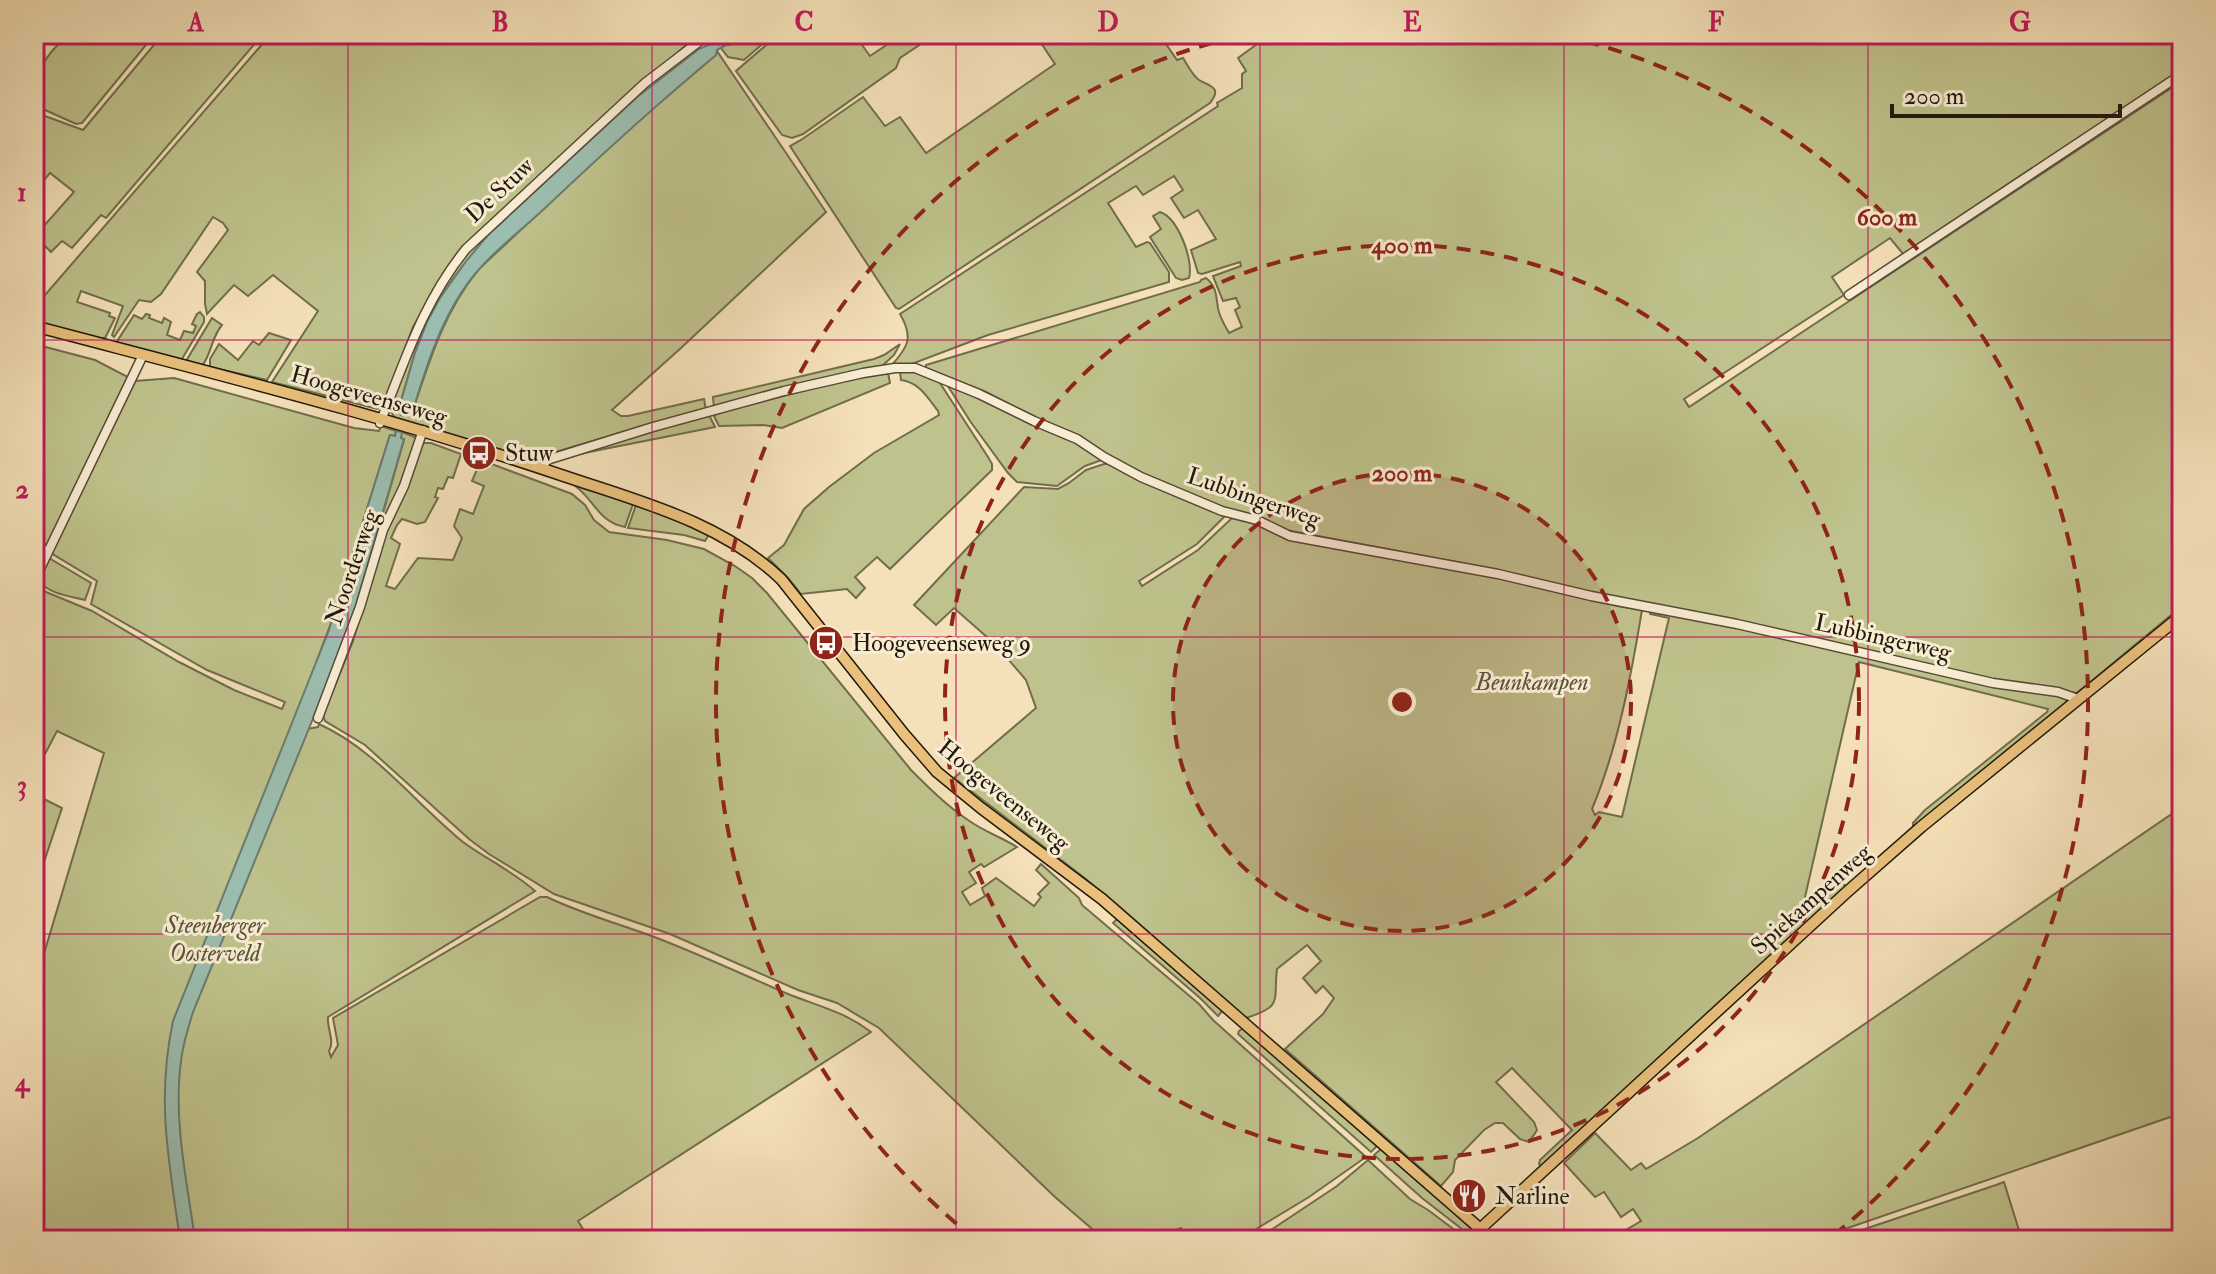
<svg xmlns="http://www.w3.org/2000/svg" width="2216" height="1274" font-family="'IM FELL Double Pica',serif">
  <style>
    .green { fill: #bfc28c; stroke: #706d4c; stroke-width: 2 }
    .water { fill: #9cbeb0; stroke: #6b7c6e; stroke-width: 2 }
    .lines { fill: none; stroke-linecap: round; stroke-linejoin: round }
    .minor-casing { stroke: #564a37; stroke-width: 11 }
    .major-casing { stroke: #21180c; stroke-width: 13 }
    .minor { stroke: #f8ecd2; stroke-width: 8 }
    .major { stroke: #eac07c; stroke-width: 10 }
    .grid { fill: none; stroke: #c2185b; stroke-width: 2; stroke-opacity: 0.55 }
    .ring { fill: none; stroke: #8f2418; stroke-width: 4; stroke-dasharray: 14 10 }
    .labels { text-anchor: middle; stroke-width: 6; stroke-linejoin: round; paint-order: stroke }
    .street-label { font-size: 24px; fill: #21180c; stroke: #f8ecd2 }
    .poi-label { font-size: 24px; fill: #21180c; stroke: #f8ecd2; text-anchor: start }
    .park-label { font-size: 24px; font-style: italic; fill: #585439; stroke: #f8ecd2 }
    .centre { fill: #8f2418; stroke: #f8ecd2; stroke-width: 4 }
    .ring-label { font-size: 24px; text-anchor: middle; font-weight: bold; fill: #8f2418; stroke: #f8ecd2; stroke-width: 6; stroke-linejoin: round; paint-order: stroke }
    .neatline { fill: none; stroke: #c2185b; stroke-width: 3 }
    .grid-label { font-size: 26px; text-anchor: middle; font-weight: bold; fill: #c2185b }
  </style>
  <rect width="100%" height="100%" fill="#f5e1b9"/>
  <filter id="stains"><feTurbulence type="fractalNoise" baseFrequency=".0025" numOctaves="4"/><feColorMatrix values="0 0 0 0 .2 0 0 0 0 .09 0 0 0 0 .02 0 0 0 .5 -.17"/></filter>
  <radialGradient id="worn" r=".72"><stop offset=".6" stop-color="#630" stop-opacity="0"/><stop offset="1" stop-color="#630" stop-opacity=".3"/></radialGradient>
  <g class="green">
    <polygon points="68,34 155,34 82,123 76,124 34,105 34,76 52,51"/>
    <polygon points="163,34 263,34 106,218 101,215 72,248 62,241 51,252 35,236 74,192 50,173 34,193 34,112 83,130"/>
    <polygon points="271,34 699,34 619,103 464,247 436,287 413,327 383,407 377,409 272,382 318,311 273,275 248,296 234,285 207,314 205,304 205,281 197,272 228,230 223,223 213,217 161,294 151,302 139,300 114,337 112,335 123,306 81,291 77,302 110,313 109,316 115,318 105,338 97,339 34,321 34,309 38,303"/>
    <polygon points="746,34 774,34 744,60 728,57 721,48 725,44 729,45"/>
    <polygon points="779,34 854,34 870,56 903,34 936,34 900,58 896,68 803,134 792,138 782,135 736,71"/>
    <path d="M1035,34H1159L1177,60L1183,58C1187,64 1192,75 1199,80C1209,86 1223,87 1210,103L899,309L896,308L790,146L801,140L863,97L885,126L900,117L926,153L1055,64Z"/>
    <path d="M1262,34H2174L2182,47V70L1904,255L1890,238L1832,277L1844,295L1684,399L1689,407L2182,81V606L2077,693L2018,685L1766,627L1614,597L1493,569L1286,530L1259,517L1225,508L1144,474L986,392L926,368V365L1200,282L1201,280L1206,278C1217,287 1216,296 1218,308C1219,316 1225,326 1229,333L1242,327L1235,310L1240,307L1236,298L1223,301L1213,276L1241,266L1240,262L1202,274L1198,273L1191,250L1216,239L1198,210L1184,218L1171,198L1183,190L1174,176L1143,195L1136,186L1108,203L1136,247L1147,242L1150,243L1169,272V282L988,335L909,365L891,366C908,347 914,338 900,314L1186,127L1218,106L1217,103L1242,88V74L1246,71L1238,58L1264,39Z"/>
    <path d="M717,51L826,212L681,348L612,410L621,416H628L704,399L706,410L643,426L532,459L395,418L389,409L425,317L468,250L546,182C494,230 449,269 421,336C412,359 406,384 399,408L407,415L412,413C429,362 444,311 479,269L631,127L716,55Z"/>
    <path d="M1160,212C1178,218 1194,260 1189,278L1182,280L1176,278L1150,237L1161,229L1153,216Z"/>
    <polygon points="200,312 204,317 204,322 182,359 179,360 116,343 134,315 142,319 146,314 150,315 149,318 162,323 164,318 171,322 167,335 180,340 184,331 193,333 196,326 192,324 197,314"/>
    <path d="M212,318L222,325C211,338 212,353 202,366L186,361Z"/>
    <polygon points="269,333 291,340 267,380 210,367 210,359 219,344 238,360 253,341 259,345"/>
    <polygon points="34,344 95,360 126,376 129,379 47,545 44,544 34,532"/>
    <polygon points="900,344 894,355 882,366 714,408 713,397 874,359 884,355"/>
    <path d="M900,371H913L938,380L988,457L992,464V470L890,569L877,557L855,577L865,588L856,598L847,589L801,594L789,579L768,558L784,545L804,509L829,487L874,453L939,415L938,411C928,398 919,382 901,380Z"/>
    <polygon points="888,373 890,383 782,428 763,425 719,426 714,416 717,413 838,382"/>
    <path d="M174,378L354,428L379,431L381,426L396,431L395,436L390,435L334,615L290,732L318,727L319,724C376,750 415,803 463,842C486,859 514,872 535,891L328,1017C327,1029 335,1041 329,1051L331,1057L338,1045L333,1018L540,897H547C582,914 620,924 657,938C701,955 744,975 788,994C818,1006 845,1012 871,1032L578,1221L588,1237L583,1240H34V987L104,753L57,731L34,775V587L92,611L179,662L234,690L282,709L285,702L207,670L91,604L97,581L51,553L135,381Z"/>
    <polygon points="946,383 1075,441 1102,460 1085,466 1057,486 1017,482 1008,473 970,421"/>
    <polygon points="709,415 715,427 554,459"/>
    <path d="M402,432L417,438C407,467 399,503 379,527L404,440L400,438Z"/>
    <path d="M424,443H431L461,454L453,478L448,477L443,489L438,488L435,497L438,498L425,522L417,524L402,519L397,525L391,538L400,544L386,586L395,589L418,558L453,560L462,538L454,526L460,509L473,514L484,486L472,481L481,460L572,494L585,505L594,520L609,532L667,540L704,549L735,566L752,578L767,593L911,770C929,788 947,806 968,820C983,831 1001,837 1017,847L984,867L981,864L969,872L976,883L962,892L970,905L985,896L982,888L996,878L1034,906L1041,897L1038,894L1049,883L1036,870L1041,864L1079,898L1082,905L1199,1004L1213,1020L1366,1157L1309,1197L1238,1240H1187L1181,1228L1145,1240H1105L1055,1197L879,1028L837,1003L798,990L670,934L554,894L489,854L469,839L365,745L325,721L323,715L353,641L384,537L420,447Z"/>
    <path d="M1104,464H1109L1137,479L1225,516L1197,544L1139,581L1142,586L1198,550L1232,518L1256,524L1295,541L1485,575L1618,606L1642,610C1631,676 1618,747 1592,809L1595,815L1599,812L1622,817L1669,618L1650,614V611L1760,632L1995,686L2059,695L2066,699L2067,703L1913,830V823L1925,810L2047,712L2048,709L1859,662L1805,897L1817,903L1841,882L1847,887L1543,1168L1539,1164L1540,1160L1572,1130L1512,1068L1496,1082L1534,1122L1537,1130L1529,1142L1520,1139L1503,1123H1495L1484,1130L1455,1160L1453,1172L1441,1186L1285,1049L1323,1014L1334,998L1323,986L1316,993L1303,978L1321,961L1308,946L1307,945L1277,969C1273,1001 1284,1006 1246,1018L1086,879L954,778L1036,708L1026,680L996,645L954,608L936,625L914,605L1024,487L1058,489L1069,483L1086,470Z"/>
    <path d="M574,485L633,504L625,527C598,522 595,500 574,485Z"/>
    <polygon points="636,505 710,533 705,541 684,535 628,528"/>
    <path d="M49,558L91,583L85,600C68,596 49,594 38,580Z"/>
    <polygon points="34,794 62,808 34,892"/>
    <polygon points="2182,807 2182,1113 1813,1240 1609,1240 1641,1221 1633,1209 1621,1217 1604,1192 1595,1197 1564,1163 1595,1133 1631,1170 1641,1163 1646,1169 1698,1138"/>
    <polygon points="1119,918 1223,1010 1218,1016 1200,998 1113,923 1117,919"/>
    <polygon points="1246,1027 1376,1143 1376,1147 1371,1152 1238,1034 1239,1031"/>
    <polygon points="1381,1149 1471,1226 1467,1233 1422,1198 1374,1155"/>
    <polygon points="1368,1160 1410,1199 1428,1210 1464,1237 1459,1240 1256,1240 1337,1186"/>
    <polygon points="2004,1182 2022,1240 1832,1240 1996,1185"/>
  </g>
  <g class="water">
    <path d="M721,34H746L717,50L716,55C657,104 600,156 544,209C516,235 484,258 463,290C438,327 425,371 412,413L407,416L401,415L399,408L415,353L427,322L440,298L467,260L489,234L637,97L699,49L711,44Z"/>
    <path d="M396,431L402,432L401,438L404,439L355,608L328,682L193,1012C188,1028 183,1044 181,1061C173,1120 187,1181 195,1240H180C169,1161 156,1101 173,1021L329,630L390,435L395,436Z"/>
  </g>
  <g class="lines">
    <g class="minor-casing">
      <g id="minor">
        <polyline points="1849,295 2182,74"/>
        <path d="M380,423C405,361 423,302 466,249L645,83L709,34"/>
        <polyline points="542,468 547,460 653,427 784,391 863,373 895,368 915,368 979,394 1034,421 1077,439 1104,457 1141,477 1222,511 1257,520 1290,536 1498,574 1591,596 1737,624 1993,683 2058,692 2078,699"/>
        <polyline points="34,539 47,554"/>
        <polyline points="34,581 143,355"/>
        <polyline points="822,654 834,645"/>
        <polyline points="318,718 360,607 383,530 404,486 423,430"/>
        <polyline points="34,1049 36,1068 34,1086"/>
      </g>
    </g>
    <g class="major-casing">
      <g id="major">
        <path d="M34,326C212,373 390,417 564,476C641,502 721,522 781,579L904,734L937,772L981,808L1102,899L1493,1240"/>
        <polyline points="1480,1229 1847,892 1921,827 2182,615"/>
      </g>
    </g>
    <use href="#minor" class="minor"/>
    <use href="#major" class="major"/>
  </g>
  <path class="grid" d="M348,34V1240M652,34V1240M956,34V1240M1260,34V1240M1564,34V1240M1868,34V1240M34,340H2182M34,637H2182M34,934H2182"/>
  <circle cx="1402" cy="702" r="229" fill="#8f2418" fill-opacity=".12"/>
  <g class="ring">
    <circle cx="1402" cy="702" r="229"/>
    <circle cx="1402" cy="702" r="457"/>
    <path d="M975 1239A686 686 0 0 1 1242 35M1562 35A686 686 0 0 1 1829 1239"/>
  </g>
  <defs>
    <g id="bus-disc" transform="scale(1.8)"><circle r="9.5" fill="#8f2418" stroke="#f8ecd2"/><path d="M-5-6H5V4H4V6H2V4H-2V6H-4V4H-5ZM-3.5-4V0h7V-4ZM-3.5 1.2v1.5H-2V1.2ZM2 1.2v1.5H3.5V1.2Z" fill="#fff"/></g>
    <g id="restaurant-disc" transform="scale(1.8)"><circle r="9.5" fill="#8f2418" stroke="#f8ecd2"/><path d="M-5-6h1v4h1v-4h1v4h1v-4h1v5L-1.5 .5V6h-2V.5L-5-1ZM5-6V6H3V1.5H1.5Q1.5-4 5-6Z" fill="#fff"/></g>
  </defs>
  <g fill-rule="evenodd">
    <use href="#bus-disc" x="479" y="453"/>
    <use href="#bus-disc" x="826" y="643"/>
    <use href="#restaurant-disc" x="1469" y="1196"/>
  </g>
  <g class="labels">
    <g class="street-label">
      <text transform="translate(499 190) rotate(-43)" y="8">De Stuw</text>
      <text transform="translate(369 395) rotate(16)" y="8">Hoogeveenseweg</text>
      <text transform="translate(1254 497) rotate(19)" y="8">Lubbingerweg</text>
      <text transform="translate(352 567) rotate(-71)" y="8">Noorderweg</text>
      <text transform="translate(1883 637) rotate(13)" y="8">Lubbingerweg</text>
      <text transform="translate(1004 795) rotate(39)" y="8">Hoogeveenseweg</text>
      <text transform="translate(1811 899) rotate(-42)" y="8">Spiekampenweg</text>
    </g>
    <g class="poi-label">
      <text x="505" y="461">Stuw</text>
      <text x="852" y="651">Hoogeveenseweg 9</text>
      <text x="1495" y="1204">Narline</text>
    </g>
    <g class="park-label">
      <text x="1532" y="690">Beunkampen</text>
      <text x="215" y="933">Steenberger<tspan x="215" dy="28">Oosterveld</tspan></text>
    </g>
  </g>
  <circle cx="1402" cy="702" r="12" class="centre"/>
  <g class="ring-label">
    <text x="1887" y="225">600 m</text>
    <text x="1402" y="253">400 m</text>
    <text x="1402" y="481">200 m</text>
  </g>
  <rect width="2216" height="1274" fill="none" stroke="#f5e1b9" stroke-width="88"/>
  <path d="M1892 104v12h228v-12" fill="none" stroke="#21180c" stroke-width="4"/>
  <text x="1904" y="104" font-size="24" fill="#21180c" stroke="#f8ecd2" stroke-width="6" paint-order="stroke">200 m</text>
  <rect x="44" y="44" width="2128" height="1186" class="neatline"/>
  <g class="grid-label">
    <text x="196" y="31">A</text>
    <text x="500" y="31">B</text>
    <text x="804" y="31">C</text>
    <text x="1108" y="31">D</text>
    <text x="1412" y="31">E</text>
    <text x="1716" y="31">F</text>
    <text x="2020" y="31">G</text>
    <text x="22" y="201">1</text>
    <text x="22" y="498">2</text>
    <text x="22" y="794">3</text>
    <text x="22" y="1091">4</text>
  </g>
  <rect width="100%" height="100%" filter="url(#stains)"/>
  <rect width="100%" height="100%" fill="url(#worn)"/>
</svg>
